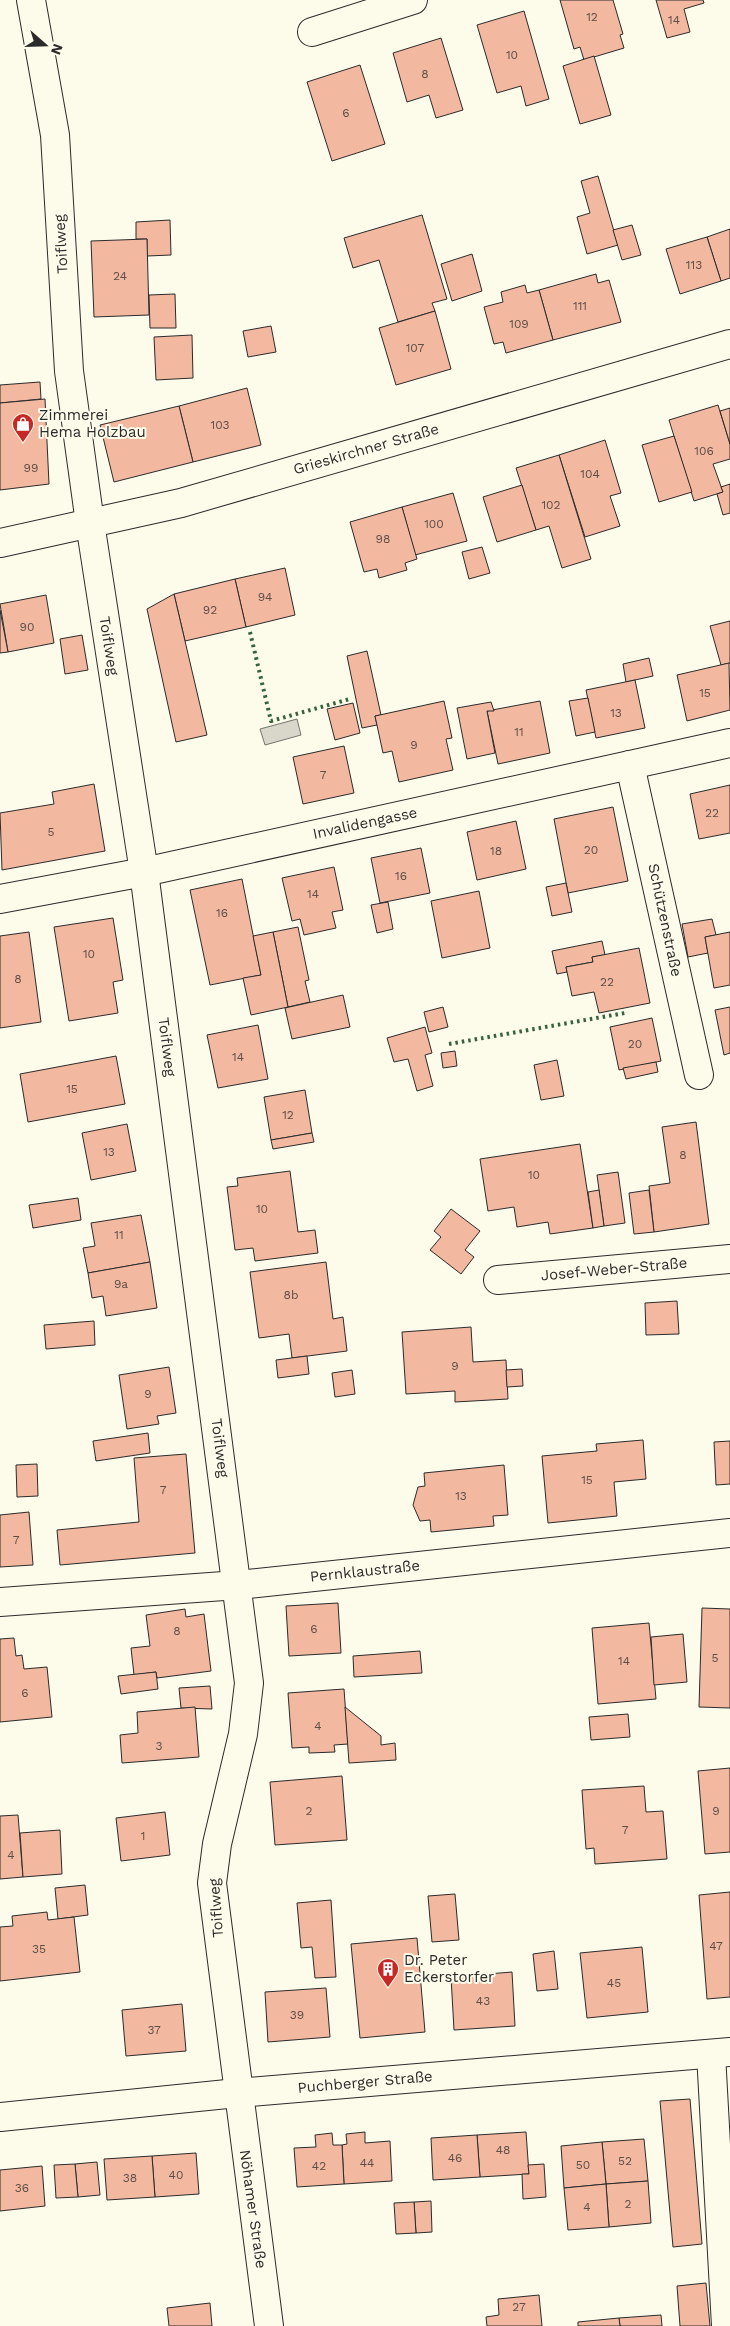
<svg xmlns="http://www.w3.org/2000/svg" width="730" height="2326" font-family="'Work Sans',sans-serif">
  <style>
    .water { fill: #d8d7c9; stroke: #74746e }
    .building { fill: #f2b8a0; stroke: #2b2b2b }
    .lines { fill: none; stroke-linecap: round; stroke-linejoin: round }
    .street-casing { stroke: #2b2b2b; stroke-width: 30 }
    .secondary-casing { stroke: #2b2b2b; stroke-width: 30 }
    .street { stroke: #fdfbea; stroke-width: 28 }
    .secondary { stroke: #fdfbea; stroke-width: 28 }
    .hedge { stroke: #34623c; stroke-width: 4; stroke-dasharray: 2.5 4; stroke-linecap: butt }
    .labels { text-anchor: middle; stroke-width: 4; stroke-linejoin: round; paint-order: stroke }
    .number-label { font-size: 12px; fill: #5d4e48 }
    .street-label { font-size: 15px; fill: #2b2b2b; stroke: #fdfbea }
    .poi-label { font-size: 15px; fill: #2b2b2b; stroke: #fdfbea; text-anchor: start }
  </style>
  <rect width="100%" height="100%" fill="#fdfbea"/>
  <polygon class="water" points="297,719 301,735 265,745 260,729"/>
  <g class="building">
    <polygon points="560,0 613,0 623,34 620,35 624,48 584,60 580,47 574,49"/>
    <polygon points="656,0 703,0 704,3 684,9 690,32 667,38"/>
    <polygon points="524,11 549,99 526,106 521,86 497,93 477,25"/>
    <polygon points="441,38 463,110 436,118 429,95 407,102 393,53"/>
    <polygon points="594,56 611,115 580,124 563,66"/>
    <polygon points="360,65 385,144 332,161 307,82"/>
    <polygon points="598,176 618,245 587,254 577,217 590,213 581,181"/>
    <polygon points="422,215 447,299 432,303 435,311 398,322 379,260 353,268 344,238"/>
    <polygon points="170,220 171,255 147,256 147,239 136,239 136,222"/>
    <polygon points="632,225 641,255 622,260 613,230"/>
    <polygon points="730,229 730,278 721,281 707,237"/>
    <polygon points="707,237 721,281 680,294 666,249"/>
    <polygon points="147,239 149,315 94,317 91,241"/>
    <polygon points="472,254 482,291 452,301 441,264"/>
    <polygon points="596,274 598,283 609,280 621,322 553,340 539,290"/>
    <polygon points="525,285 527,293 539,290 553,340 506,353 503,342 494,344 484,307 503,302 501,292"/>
    <polygon points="175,294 176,328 150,328 149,295"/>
    <polygon points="435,311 451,369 396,385 379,328"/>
    <polygon points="271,326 276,352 248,357 243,331"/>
    <polygon points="192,335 193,378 156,380 154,337"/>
    <polygon points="40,382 41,399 0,403 0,385"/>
    <polygon points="247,388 261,445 193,462 179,406"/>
    <polygon points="45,399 49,484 0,490 0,403"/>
    <polygon points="718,405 730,444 730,459 713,464 723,492 694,501 669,420"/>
    <polygon points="179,406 193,462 114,482 100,425"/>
    <polygon points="730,408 730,444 720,411"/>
    <polygon points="674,436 692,492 659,502 642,445"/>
    <polygon points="605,440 621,493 610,496 620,526 585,537 559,455"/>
    <polygon points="559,455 591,559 562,568 549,526 536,530 516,468"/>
    <polygon points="730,484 730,513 723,515 717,494 723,492 721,487"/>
    <polygon points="522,485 536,530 497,542 483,497"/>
    <polygon points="453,493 467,541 415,555 402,507"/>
    <polygon points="402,507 417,559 405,563 407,570 379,578 377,569 364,572 350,522"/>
    <polygon points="482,547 490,573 469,579 462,552"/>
    <polygon points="285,568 295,615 246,627 235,579"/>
    <polygon points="235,579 246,627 185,641 174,594"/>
    <polygon points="174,594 207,735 176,742 147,609"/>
    <polygon points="46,595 54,643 8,652 0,604"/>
    <polygon points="0,610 8,652 0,653"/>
    <polygon points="730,621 730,663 721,665 710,626"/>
    <polygon points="82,635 88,670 65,674 60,639"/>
    <polygon points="367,651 381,715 375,716 377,725 362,728 347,656"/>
    <polygon points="649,658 653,676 626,682 623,664"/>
    <polygon points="729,663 730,710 687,721 677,675"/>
    <polygon points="635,680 645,728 596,738 586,690"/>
    <polygon points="588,698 595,732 576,736 569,701"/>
    <polygon points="444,701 452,738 446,739 453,770 399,782 392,751 383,753 375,716"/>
    <polygon points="540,701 550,753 498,764 487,711"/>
    <polygon points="491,702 494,711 487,711 495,753 467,759 457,708"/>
    <polygon points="353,703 360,733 335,740 327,709"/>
    <polygon points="344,746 354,793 303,804 293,757"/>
    <polygon points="94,784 105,851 2,870 0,813 54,804 52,792"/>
    <polygon points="730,785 730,833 699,839 690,794"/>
    <polygon points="613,807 628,881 568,893 554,819"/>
    <polygon points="516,821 526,869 477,880 467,832"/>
    <polygon points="421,848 430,893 380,903 371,858"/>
    <polygon points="334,867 343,910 332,912 336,928 304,935 300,919 292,921 282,878"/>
    <polygon points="242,879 261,975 210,985 190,890"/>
    <polygon points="566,883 572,912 552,916 546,887"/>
    <polygon points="479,891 490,948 442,958 431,901"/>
    <polygon points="388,902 393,929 377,933 371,905"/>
    <polygon points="113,918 123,980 113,982 118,1013 69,1021 54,927"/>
    <polygon points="712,919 716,935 705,937 708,953 688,957 682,924"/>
    <polygon points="298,927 309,980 305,981 310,1002 288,1007 273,932"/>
    <polygon points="29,932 41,1022 0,1028 0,936"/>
    <polygon points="273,932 288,1007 251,1015 243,978 261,975 253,936"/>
    <polygon points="730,932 730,985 714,988 705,937"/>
    <polygon points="602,941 605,955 592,957 593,962 566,967 567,972 557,974 552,951"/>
    <polygon points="639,948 650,1003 599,1013 594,992 572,996 566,967 593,962 592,957"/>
    <polygon points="343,995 350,1027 292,1039 285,1008"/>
    <polygon points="443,1007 448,1027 429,1032 424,1012"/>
    <polygon points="730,1007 730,1053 724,1055 715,1010"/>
    <polygon points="652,1018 661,1061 619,1070 610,1027"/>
    <polygon points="258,1025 268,1079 218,1088 207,1035"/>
    <polygon points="425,1027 432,1053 425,1055 433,1086 417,1091 408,1059 394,1062 387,1038"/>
    <polygon points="455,1051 457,1066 443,1068 441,1053"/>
    <polygon points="116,1056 125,1104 28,1122 20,1074"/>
    <polygon points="557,1060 564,1096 541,1100 534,1065"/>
    <polygon points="656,1062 658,1072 626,1079 623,1068"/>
    <polygon points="305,1090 312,1133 271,1140 264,1097"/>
    <polygon points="696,1122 709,1224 654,1232 649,1186 670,1183 662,1127"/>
    <polygon points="127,1124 136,1171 91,1180 82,1133"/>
    <polygon points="312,1133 314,1142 273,1149 271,1140"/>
    <polygon points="580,1144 593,1228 550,1234 548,1222 517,1227 514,1207 488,1211 480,1159"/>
    <polygon points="290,1171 298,1232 315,1230 318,1253 255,1261 253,1248 235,1250 227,1187 238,1186 237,1178"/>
    <polygon points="618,1172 625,1223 604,1226 597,1175"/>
    <polygon points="599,1190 604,1226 593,1228 588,1192"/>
    <polygon points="649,1190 654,1232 634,1234 629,1193"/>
    <polygon points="78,1198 81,1220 33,1228 29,1205"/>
    <polygon points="451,1209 480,1231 465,1250 474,1257 461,1274 430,1250 441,1237 434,1231"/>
    <polygon points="141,1215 150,1262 88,1273 83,1248 95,1246 91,1223"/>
    <polygon points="150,1262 157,1308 106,1316 103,1296 92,1298 88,1273"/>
    <polygon points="326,1262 333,1319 343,1317 347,1351 292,1358 289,1334 259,1338 250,1272"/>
    <polygon points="677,1301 679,1334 646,1335 645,1303"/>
    <polygon points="94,1321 95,1345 46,1349 44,1325"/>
    <polygon points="471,1327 473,1362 506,1360 508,1399 455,1402 455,1391 406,1394 402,1332"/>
    <polygon points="307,1356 309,1374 278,1378 276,1360"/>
    <polygon points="169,1367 176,1413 157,1416 159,1424 127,1429 119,1375"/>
    <polygon points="522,1369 523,1386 507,1387 506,1370"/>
    <polygon points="352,1370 355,1394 335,1397 332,1373"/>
    <polygon points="148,1433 150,1453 96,1461 93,1441"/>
    <polygon points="643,1440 646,1479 614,1482 617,1516 548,1523 542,1456 597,1451 596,1444"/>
    <polygon points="730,1441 730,1484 716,1485 714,1442"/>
    <polygon points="186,1454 195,1553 60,1565 57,1530 139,1522 134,1458"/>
    <polygon points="37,1464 38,1496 17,1497 16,1465"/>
    <polygon points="504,1465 508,1515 493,1516 494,1526 431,1532 430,1520 420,1521 413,1505 418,1487 425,1486 424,1473"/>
    <polygon points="29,1512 33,1565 0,1567 0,1515"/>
    <polygon points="338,1603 341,1653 289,1656 286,1606"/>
    <polygon points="702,1608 730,1609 730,1708 699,1707"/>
    <polygon points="185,1609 186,1617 204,1614 211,1671 157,1678 156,1672 134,1675 131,1648 150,1646 146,1615"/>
    <polygon points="649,1623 656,1699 598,1704 592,1628"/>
    <polygon points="683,1634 687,1682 654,1685 651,1637"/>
    <polygon points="14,1638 16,1656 22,1655 24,1669 47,1667 52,1717 0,1722 0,1639"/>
    <polygon points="420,1651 422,1673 354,1677 353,1656"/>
    <polygon points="156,1672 158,1689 121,1694 118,1676"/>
    <polygon points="210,1686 212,1709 181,1708 179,1688"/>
    <polygon points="344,1689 348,1744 334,1745 335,1752 309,1753 309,1747 292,1748 288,1693"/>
    <polygon points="195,1707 199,1757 122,1763 120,1735 138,1733 137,1712"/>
    <polygon points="345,1707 381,1736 381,1745 395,1743 396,1760 349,1763"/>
    <polygon points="628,1714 630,1737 591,1740 589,1717"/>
    <polygon points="730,1768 730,1852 705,1854 698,1771"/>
    <polygon points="342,1776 347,1840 275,1845 270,1782"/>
    <polygon points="644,1786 646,1812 663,1811 667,1859 595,1864 594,1848 586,1849 582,1790"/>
    <polygon points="165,1812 170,1855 121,1861 116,1818"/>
    <polygon points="18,1815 23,1877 0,1879 0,1816"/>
    <polygon points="60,1830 62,1874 23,1877 20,1833"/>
    <polygon points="85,1885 88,1915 58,1919 55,1888"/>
    <polygon points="730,1892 730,1997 707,1999 699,1895"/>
    <polygon points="455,1894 459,1940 432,1942 428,1896"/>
    <polygon points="331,1900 336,1977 315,1978 312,1947 301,1948 297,1903"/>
    <polygon points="47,1912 48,1920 74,1917 80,1972 0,1981 0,1927 13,1926 12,1916"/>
    <polygon points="417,1938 425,2032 360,2038 351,1944"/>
    <polygon points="642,1947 648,2012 587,2018 580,1953"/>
    <polygon points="554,1951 558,1989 537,1991 533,1954"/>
    <polygon points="512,1972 515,2026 454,2030 451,1977"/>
    <polygon points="326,1988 330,2037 268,2042 265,1992"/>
    <polygon points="182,2004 186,2051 126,2056 122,2010"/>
    <polygon points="690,2099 702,2244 673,2247 660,2101"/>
    <polygon points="365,2132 365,2143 390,2141 392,2181 344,2184 342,2145 347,2144 346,2134"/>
    <polygon points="526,2132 529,2174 480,2177 477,2135"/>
    <polygon points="332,2133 333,2145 342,2145 344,2184 297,2187 294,2148 316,2147 315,2135"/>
    <polygon points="477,2135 480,2177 433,2180 431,2138"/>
    <polygon points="644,2139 648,2181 606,2184 602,2142"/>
    <polygon points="602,2142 606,2184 564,2188 561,2146"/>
    <polygon points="196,2153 199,2194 155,2197 152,2156"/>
    <polygon points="152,2156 155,2197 107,2200 104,2159"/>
    <polygon points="97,2162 100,2195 78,2197 75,2164"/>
    <polygon points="75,2164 78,2197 56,2198 54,2165"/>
    <polygon points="544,2164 546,2197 523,2199 522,2174 529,2174 528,2165"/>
    <polygon points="42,2166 45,2206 0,2211 0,2170"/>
    <polygon points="648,2181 651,2223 609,2227 606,2184"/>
    <polygon points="606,2184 609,2227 568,2230 564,2188"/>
    <polygon points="431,2201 432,2232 416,2233 414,2202"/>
    <polygon points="414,2202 416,2233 396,2234 394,2203"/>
    <polygon points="706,2283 710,2326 680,2326 677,2286"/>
    <polygon points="539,2295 542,2326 487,2326 486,2317 499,2315 498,2299"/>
    <polygon points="210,2303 212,2326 169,2326 167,2308"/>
    <polygon points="661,2315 662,2326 620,2326 619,2318"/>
    <polygon points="619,2318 620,2326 578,2326 578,2322"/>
  </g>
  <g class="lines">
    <g class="street-casing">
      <g id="street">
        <polyline points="31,0 55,135 69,371 90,523 144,872 249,1683 243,1734 217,1844 212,1883 269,2326"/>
        <polyline points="312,32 413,0"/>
        <polyline points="630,765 699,1075"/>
        <polyline points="0,899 144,872 730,743"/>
        <polyline points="498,1280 730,1259"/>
        <polyline points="0,1602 238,1585 730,1533"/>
        <polyline points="711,2054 726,2326"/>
        <polyline points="0,2117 237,2093 730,2052"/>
      </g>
    </g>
    <g class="secondary-casing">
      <polyline id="secondary" points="0,543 181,503 730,344"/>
    </g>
    <use href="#street" class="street"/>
    <use href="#secondary" class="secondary"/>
    <g class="hedge">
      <polyline points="250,632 271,721 350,699"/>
      <polyline points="449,1044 625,1013"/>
    </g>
  </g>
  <defs>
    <g id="shop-pin" transform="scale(1.125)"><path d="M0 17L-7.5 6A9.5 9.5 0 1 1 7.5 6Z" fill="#c62828" stroke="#fdfbea"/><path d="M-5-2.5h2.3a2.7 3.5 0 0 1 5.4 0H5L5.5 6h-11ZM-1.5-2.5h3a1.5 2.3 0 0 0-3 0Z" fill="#fff"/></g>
    <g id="building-pin" transform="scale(1.125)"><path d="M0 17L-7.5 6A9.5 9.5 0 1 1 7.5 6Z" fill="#c62828" stroke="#fdfbea"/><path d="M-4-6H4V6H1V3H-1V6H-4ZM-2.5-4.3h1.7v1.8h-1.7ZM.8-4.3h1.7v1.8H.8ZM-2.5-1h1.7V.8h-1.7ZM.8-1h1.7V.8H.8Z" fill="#fff"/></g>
  </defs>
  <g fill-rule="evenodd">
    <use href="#shop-pin" x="23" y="424"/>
    <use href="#building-pin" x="388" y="1969"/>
  </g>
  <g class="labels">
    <g class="number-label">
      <text x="592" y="21">12</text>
      <text x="674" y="24">14</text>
      <text x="512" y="59">10</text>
      <text x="425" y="78">8</text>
      <text x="346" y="117">6</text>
      <text x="694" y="269">113</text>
      <text x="120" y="280">24</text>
      <text x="580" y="310">111</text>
      <text x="519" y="328">109</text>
      <text x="415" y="352">107</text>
      <text x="220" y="429">103</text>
      <text x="704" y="455">106</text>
      <text x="31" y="472">99</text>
      <text x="590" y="478">104</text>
      <text x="551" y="509">102</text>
      <text x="434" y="528">100</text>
      <text x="383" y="543">98</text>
      <text x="265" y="601">94</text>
      <text x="210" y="614">92</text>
      <text x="27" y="631">90</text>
      <text x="705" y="697">15</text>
      <text x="616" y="717">13</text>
      <text x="519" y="736">11</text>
      <text x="414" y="749">9</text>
      <text x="323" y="779">7</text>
      <text x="712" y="817">22</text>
      <text x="51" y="836">5</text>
      <text x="591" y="854">20</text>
      <text x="496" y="855">18</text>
      <text x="401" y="880">16</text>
      <text x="313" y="898">14</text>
      <text x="222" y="917">16</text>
      <text x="89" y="958">10</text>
      <text x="18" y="983">8</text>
      <text x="607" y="986">22</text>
      <text x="635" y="1048">20</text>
      <text x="238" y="1061">14</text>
      <text x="72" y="1093">15</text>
      <text x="288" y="1119">12</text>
      <text x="109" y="1156">13</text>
      <text x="683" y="1159">8</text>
      <text x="534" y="1179">10</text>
      <text x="262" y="1213">10</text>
      <text x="119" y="1239">11</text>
      <text x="121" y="1288">9a</text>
      <text x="291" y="1299">8b</text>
      <text x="455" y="1370">9</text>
      <text x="148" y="1398">9</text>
      <text x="587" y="1484">15</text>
      <text x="163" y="1494">7</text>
      <text x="461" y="1500">13</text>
      <text x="16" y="1544">7</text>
      <text x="314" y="1633">6</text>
      <text x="177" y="1635">8</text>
      <text x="715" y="1662">5</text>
      <text x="624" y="1665">14</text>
      <text x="25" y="1697">6</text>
      <text x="318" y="1730">4</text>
      <text x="159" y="1750">3</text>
      <text x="309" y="1815">2</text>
      <text x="716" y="1815">9</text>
      <text x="625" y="1834">7</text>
      <text x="143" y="1840">1</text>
      <text x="11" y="1859">4</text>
      <text x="716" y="1950">47</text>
      <text x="39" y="1953">35</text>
      <text x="614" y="1987">45</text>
      <text x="483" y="2005">43</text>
      <text x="297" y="2019">39</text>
      <text x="154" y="2034">37</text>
      <text x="503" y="2154">48</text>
      <text x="455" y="2162">46</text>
      <text x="625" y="2165">52</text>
      <text x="367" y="2167">44</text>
      <text x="583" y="2169">50</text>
      <text x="319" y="2170">42</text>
      <text x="176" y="2179">40</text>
      <text x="130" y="2182">38</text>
      <text x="22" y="2192">36</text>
      <text x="628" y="2208">2</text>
      <text x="587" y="2211">4</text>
      <text x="519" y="2311">27</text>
    </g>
    <g class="street-label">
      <text transform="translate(61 244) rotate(-93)" y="5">Toiflweg</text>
      <text transform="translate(366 449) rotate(-16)" y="5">Grieskirchner Straße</text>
      <text transform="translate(109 646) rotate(81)" y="5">Toiflweg</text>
      <text transform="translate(365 823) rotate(-12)" y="5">Invalidengasse</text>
      <text transform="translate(665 920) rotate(78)" y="5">Schützenstraße</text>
      <text transform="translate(167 1047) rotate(83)" y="5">Toiflweg</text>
      <text transform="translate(614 1269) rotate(-5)" y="5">Josef-Weber-Straße</text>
      <text transform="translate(220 1448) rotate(83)" y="5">Toiflweg</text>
      <text transform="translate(365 1571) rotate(-6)" y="5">Pernklaustraße</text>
      <text transform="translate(216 1908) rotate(-94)" y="5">Toiflweg</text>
      <text transform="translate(365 2082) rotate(-5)" y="5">Puchberger Straße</text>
      <text transform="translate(253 2209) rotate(82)" y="5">Nöhamer Straße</text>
    </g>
    <g class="poi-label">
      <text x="39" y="420">Zimmerei<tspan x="39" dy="17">Hema Holzbau</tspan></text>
      <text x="404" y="1965">Dr. Peter<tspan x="404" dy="17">Eckerstorfer</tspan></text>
    </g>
  </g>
  <g transform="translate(45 45) rotate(110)" stroke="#fdfbea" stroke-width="4" paint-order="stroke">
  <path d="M0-4L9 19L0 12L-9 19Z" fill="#2b2b2b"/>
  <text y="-8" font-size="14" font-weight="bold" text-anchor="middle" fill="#2b2b2b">N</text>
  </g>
</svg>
